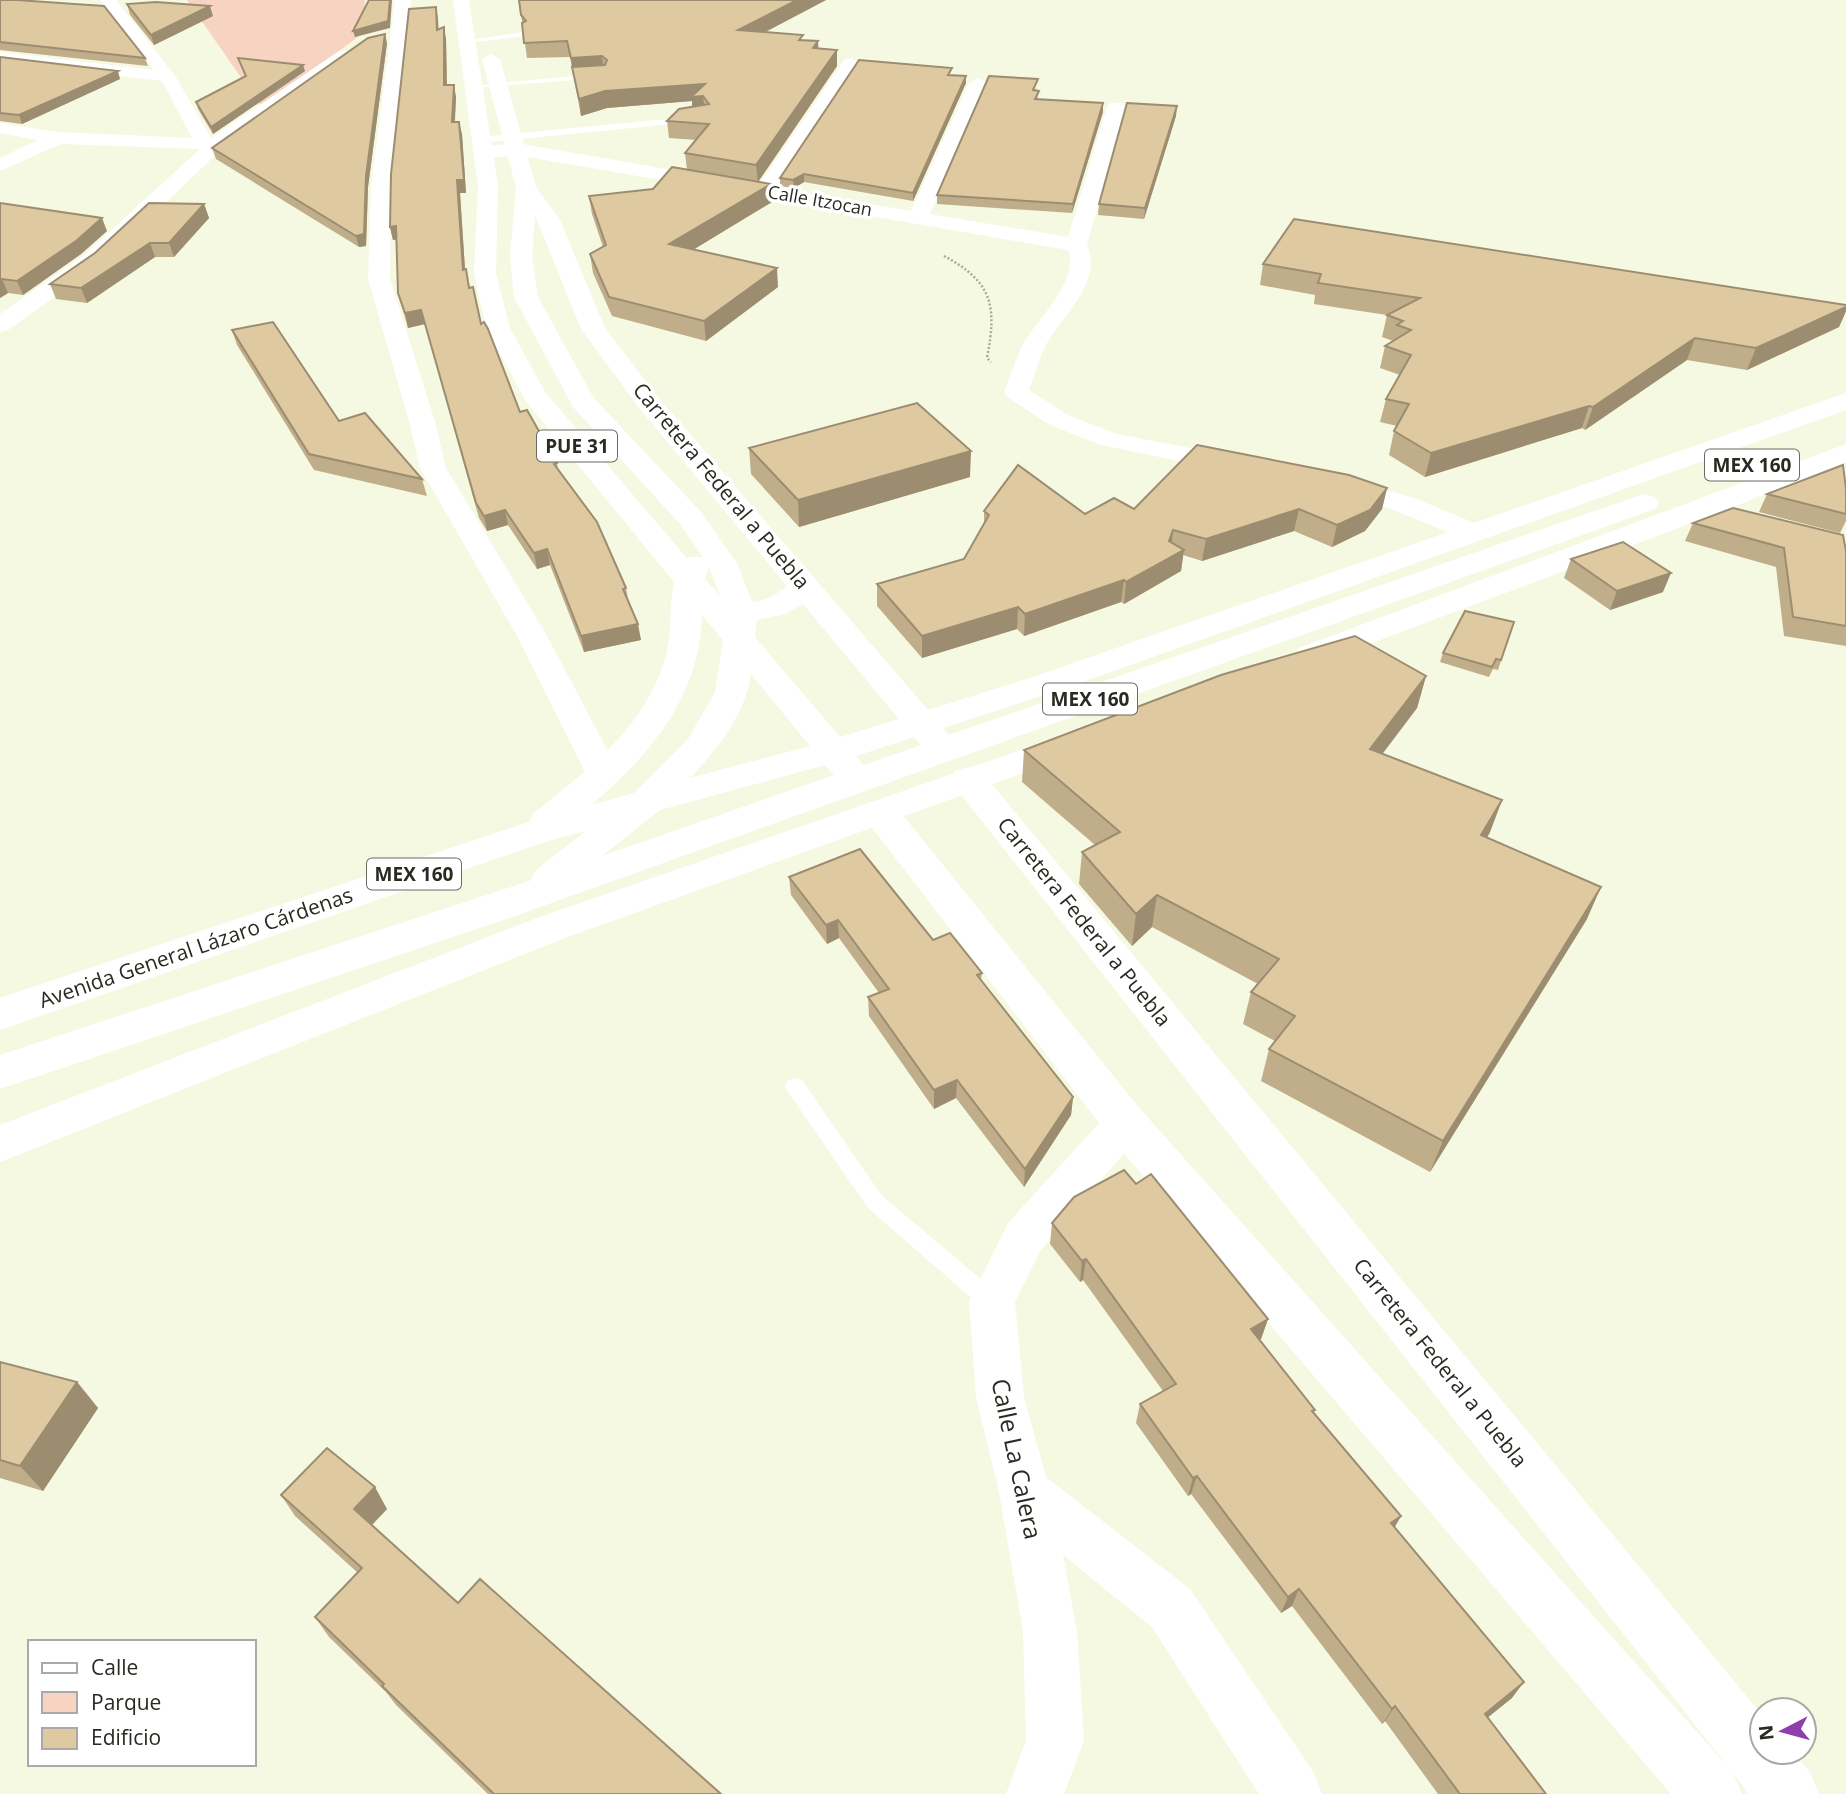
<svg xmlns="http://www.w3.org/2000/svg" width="1846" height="1794" font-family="'Open Sans',sans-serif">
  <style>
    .green { fill: #f7d4c2 }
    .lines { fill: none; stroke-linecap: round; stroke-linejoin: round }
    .path { stroke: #a8ab99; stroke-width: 2.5; stroke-dasharray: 2 2; stroke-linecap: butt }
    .lane { fill: #fff; fill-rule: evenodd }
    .street { fill: #fff; fill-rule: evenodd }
    .secondary { fill: #fff; fill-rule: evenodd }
    .primary { fill: #fff; fill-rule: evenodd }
    .wall { fill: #c0ad8a }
    .shaded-wall { fill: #9c8d71 }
    .building { fill: #dfc9a1; stroke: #9c8d71; stroke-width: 2 }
    .labels { text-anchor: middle; stroke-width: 7; stroke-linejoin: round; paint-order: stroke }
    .far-street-label { font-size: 18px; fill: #292a22; stroke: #fff }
    .shield { fill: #fff; stroke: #696a64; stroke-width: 2 }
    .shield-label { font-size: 19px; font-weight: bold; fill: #292a22 }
    .street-label { font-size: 21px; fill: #292a22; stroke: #fff }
    .near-street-label { font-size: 24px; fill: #292a22; stroke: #fff }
  </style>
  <rect width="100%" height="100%" fill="#f6f9e1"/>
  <polygon class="green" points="187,0 365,0 363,33 263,109"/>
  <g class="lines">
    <path class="path" d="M944,256C993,282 997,306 987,358L991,362"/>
    <g class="lane">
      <polygon points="523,32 526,36 467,43 463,41"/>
      <polygon points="597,74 600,78 473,88 469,86"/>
      <polygon points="689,117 692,122 480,143 476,140 480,137"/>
      <polygon points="795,1078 802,1080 882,1196 1000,1295 1003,1302 1000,1309 992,1312 984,1309 868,1208 788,1092 785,1086 788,1080"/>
    </g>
    <g class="street">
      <polygon points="12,0 88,3 91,6 83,11 20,5"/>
      <polygon points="100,0 116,0 176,77 211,138 339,51 351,51 353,54 223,148 99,266 8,330 0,332 0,314 83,256 200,149 61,144 0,171 0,158 38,140 0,133 0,123 58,132 192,138 162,81 0,62 0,52 154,70"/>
      <polygon points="395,0 411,0 391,187 390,279 436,425 446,468 546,634 620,774 615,782 603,785 591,782 586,774 516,634 420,468 410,425 368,279 371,187"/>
      <path d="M851,58L859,63L776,188L911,211L969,83L978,78L987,83L930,214L1068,237L1107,107L1110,103H1122L1125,107L1087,245C1103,281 1064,314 1047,343C1039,357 1035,375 1029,390L1068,415L1117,434L1247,459L1251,465L1247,471L1238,473L1101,445L1050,425L1007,397L1004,392C1010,377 1015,361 1022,346C1035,321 1081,280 1068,250L516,155L482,159L473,153L482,147L516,143L759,185L845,59Z"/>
      <polygon points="1336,476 1414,498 1482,526 1486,532 1482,538 1472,540 1462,538 1394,510 1327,490 1323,484 1327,478"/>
      <polygon points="1125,1106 1140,1111 1146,1123 1140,1135 1040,1251 1015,1302 1024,1397 1046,1477 1190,1589 1314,1773 1322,1794 1259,1794 1152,1627 1063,1555 1077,1631 1084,1741 1064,1794 1006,1794 1026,1741 1023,1631 999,1492 976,1397 969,1302 1008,1223 1110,1111"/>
    </g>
    <polygon class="secondary" points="968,767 981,771 1762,1715 1762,1752 1793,1752 1810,1772 1819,1794 1749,1794 1733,1773 1742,1794 1671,1794 1109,1136 867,821 862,812 867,803 880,800 893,803 1141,1110 1730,1769 955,787 950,779 955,771"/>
    <g class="primary">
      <path d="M453,0H469L498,186L496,273L510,328L545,392L686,557H703L680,524L573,407L514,297L510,256L516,187L482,59L491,54L500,59L536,187L560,220L605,328L658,397L928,710L1036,676L1846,393V410L1060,690L943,728L949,735L1635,497L1645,494L1655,497L1659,503L1655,509L512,917L0,1089V1055L532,880L531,878L537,869L586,831L548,841L0,1030V998L529,822L533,814C589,768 649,726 667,651C672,628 669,605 674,582L525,400L486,328L474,273L478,186ZM535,215L581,329L640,409L787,586C777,594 766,601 752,602L737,563L701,512L593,397L538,297L532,256ZM709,567L720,596L705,579ZM803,604L899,719L840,737L755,637L757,620L785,614ZM702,615L723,640L715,692L688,739L634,793L591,805C650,755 700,697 702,615ZM751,674L810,746L690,778C717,750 746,713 751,674ZM914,737L921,745L864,765L856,756ZM825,765L834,775L602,856L660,810Z"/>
      <polygon points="1846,444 1846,462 1713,515 1321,662 1310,665 1299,662 1294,655 1299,648"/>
      <polygon points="1073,732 1085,735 1090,743 1085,751 565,938 0,1162 0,1125 537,918"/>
    </g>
  </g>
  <g class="wall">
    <polygon points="0,0 145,58 148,66 0,50"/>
    <polygon points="519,0 826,0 765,32 804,40 819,49 837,66 758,182 772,202 693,250 778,287 706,341 612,316 593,273 590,254 603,247 592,214 589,196 653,189 687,170 685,153 696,140 669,138 667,121 692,107 692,101 607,108 581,116 570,57 527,58"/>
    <polygon points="127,4 213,16 154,45 130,15"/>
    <polygon points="438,18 438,29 446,38 447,85 456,97 455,122 462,134 466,193 460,193 465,270 481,324 520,412 557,463 558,469 626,588 628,599 641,640 584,652 550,565 537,569 508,525 487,531 479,518 425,324 408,328 398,293 396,240 393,240 390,227"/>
    <polygon points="387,43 368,187 366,246 359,247 216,159 212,148"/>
    <polygon points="0,57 120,79 22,124 0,121"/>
    <polygon points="238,58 305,71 213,134 198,109 196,102 245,76"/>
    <polygon points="952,75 966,76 966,83 913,201 804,182 794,188 780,186 780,178"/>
    <polygon points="1037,88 1036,91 1038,99 1103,103 1103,112 1072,213 937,204 937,195"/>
    <polygon points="1176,116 1144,219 1098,215 1099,204"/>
    <polygon points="0,203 107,231 81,254 23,295 8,293 0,298"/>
    <polygon points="204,204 209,218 174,257 155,257 87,303 56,299 50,284"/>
    <polygon points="1263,264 1846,305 1846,311 1839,327 1747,370 1687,360 1585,430 1582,428 1425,477 1389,455 1394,431 1397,426 1380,422 1386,399 1400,375 1380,368 1385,346 1393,341 1382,337 1387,315 1314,304 1315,295 1260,285"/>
    <polygon points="232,330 339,421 422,479 427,496 314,470 237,345"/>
    <polygon points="749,448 970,477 799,527 751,474"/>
    <polygon points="1387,488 1382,509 1365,531 1332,547 1294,531 1202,561 1183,555 1181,571 1124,604 1121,602 1024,636 1017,629 922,658 877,606 877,584 964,559 984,523 984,511 1085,514"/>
    <polygon points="1846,489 1846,521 1840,533 1759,512 1767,494"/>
    <polygon points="1693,523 1846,551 1846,646 1784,636 1776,567 1685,541"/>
    <polygon points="1571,559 1663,592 1610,610 1564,578"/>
    <polygon points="1514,622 1498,670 1493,669 1489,677 1440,662 1443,653"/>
    <polygon points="1426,676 1417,708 1382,754 1502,800 1490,832 1487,838 1587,919 1430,1172 1261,1081 1269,1049 1275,1041 1243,1024 1251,992 1258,984 1152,927 1132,946 1079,884 1082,852 1095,845 1022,782 1024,750"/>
    <polygon points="789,877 933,940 982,973 981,980 1073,1097 1071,1115 1024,1187 956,1098 934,1109 869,1016 868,997 879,993 839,938 827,944 791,895"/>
    <polygon points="1136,1184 1268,1319 1261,1339 1260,1340 1313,1413 1401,1516 1395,1527 1512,1698 1487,1718 1546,1794 1438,1794 1385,1721 1382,1724 1292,1606 1281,1613 1191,1494 1188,1496 1136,1423 1140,1404 1163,1391 1083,1280 1080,1282 1050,1244 1052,1223"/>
    <polygon points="0,1362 77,1382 98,1408 43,1491 0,1478"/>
    <polygon points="281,1495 387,1509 372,1525 458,1603 721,1794 488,1794 396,1705 386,1692 329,1637 315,1617 358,1573 295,1516"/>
  </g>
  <g class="shaded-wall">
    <polygon points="390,0 392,0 390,28 355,37 353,31"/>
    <polygon points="797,0 826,0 739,46 738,30"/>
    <polygon points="210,6 213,16 154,45 151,35"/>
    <polygon points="436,7 438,18 439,41 437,30"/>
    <polygon points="444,27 446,38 447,97 444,85"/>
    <polygon points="385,34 387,43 368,187 366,246 359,247 356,236 366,176"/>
    <polygon points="818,41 819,57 813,48"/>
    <polygon points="837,50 837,66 758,182 756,165"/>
    <polygon points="602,56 604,71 573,74 571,58"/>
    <polygon points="303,65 305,71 213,134 211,127"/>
    <polygon points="118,71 120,79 22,124 19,115"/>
    <polygon points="966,76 966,83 913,201 913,193"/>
    <polygon points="705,84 703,96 705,112 693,114 692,101 607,108 581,116 579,99 605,91"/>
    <polygon points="454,85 456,97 454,134 452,122"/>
    <polygon points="1103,103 1103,112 1072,213 1073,204"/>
    <polygon points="1177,106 1176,116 1144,219 1145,208"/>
    <polygon points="459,122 462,134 466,193 460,193 466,284 463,270 457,180"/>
    <polygon points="804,174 804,182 794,188 793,180"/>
    <polygon points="771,184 772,202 671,263 669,244"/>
    <polygon points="204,204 209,218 174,257 169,243"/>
    <polygon points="102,218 107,231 81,254 23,295 17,281"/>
    <polygon points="396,226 399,239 393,240 390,227"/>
    <polygon points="150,243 155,257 87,303 81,288"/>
    <polygon points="777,268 778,287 706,341 704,321"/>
    <polygon points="2,279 8,293 0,298 0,280"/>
    <polygon points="1846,307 1846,311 1839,327 1747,370 1756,348"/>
    <polygon points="421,310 425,324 408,328 405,313"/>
    <polygon points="1695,338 1687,360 1585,430 1593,407"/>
    <polygon points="1589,406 1582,428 1425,477 1431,453"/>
    <polygon points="971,451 970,477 799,527 798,500"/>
    <polygon points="1387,488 1382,509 1365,531 1332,547 1337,525"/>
    <polygon points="1299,509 1294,531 1202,561 1206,539"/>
    <polygon points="505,510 508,525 487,531 484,516"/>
    <polygon points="1173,530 1171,551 1184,550 1181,571 1124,604 1126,582 1169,541"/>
    <polygon points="547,549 550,565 537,569 534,553"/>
    <polygon points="1671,573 1663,592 1610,610 1617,591"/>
    <polygon points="1124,580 1121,602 1024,636 1025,614"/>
    <polygon points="1018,607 1017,629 922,658 922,636"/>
    <polygon points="638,624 641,640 584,652 581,636"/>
    <polygon points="1426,676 1417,708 1362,781 1370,749"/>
    <polygon points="1502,800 1490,832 1469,867 1481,835"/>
    <polygon points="1601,887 1587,919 1430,1172 1443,1141"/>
    <polygon points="1157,895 1152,927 1132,946 1136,914"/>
    <polygon points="838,920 839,938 827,944 826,925"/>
    <polygon points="957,1080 956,1098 934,1109 934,1090"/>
    <polygon points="1073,1097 1071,1115 1024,1187 1025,1169"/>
    <polygon points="1086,1259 1083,1280 1080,1282 1082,1261"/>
    <polygon points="1268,1319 1261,1339 1245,1348 1251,1329"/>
    <polygon points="77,1382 98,1408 43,1491 20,1466"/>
    <polygon points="1197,1476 1191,1494 1188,1496 1193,1478"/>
    <polygon points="375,1487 387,1509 367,1530 354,1509"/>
    <polygon points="1401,1516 1391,1533 1391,1523"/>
    <polygon points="1299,1589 1292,1606 1281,1613 1288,1597"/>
    <polygon points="1524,1682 1512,1698 1472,1730 1485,1714"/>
    <polygon points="1395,1706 1385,1721 1382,1724 1392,1709"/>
  </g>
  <g class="building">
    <polygon points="0,0 17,0 104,6 145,58 0,42"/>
    <polygon points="369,0 390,0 388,21 353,31"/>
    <polygon points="519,0 797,0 738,30 803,35 799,40 818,41 813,48 837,50 756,165 685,153 709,124 667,121 679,109 709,104 703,96 691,97 705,84 605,91 579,99 572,67 605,65 607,60 602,56 571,58 567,41 524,43 522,23 526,21 521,15"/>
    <polygon points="156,2 210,6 151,35 127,4"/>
    <polygon points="436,7 437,30 444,27 444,85 454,85 452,122 459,122 464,180 457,180 463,270 466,269 469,288 473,287 481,324 484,322 488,329 520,412 527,410 557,463 554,464 597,522 626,588 623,589 638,624 581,636 547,549 534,553 505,510 484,516 476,503 421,310 405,313 398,293 396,226 390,227 391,174 409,9"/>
    <polygon points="385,34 366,176 364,234 356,236 212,148 368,38"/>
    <polygon points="0,57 118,71 19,115 0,113"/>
    <polygon points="238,58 303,65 211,127 196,102 246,76"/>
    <polygon points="859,60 952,68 948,75 966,76 913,193 804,174 793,180 780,178"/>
    <polygon points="989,76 1038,79 1033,90 1039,91 1035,99 1103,103 1073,204 937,195"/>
    <polygon points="1127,103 1177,106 1145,208 1099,204"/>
    <polygon points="672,167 771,184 669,244 777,268 704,321 609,297 590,254 606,245 589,196 653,189"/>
    <polygon points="0,203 102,218 76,241 17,281 2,279 0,280"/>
    <polygon points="149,203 204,204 169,243 150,243 81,288 50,284 95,253"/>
    <polygon points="1294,219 1846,305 1846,307 1756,348 1695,338 1593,407 1589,406 1431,453 1394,431 1409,404 1386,399 1411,355 1385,346 1411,330 1397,325 1403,321 1387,315 1420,298 1318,283 1321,274 1263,264"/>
    <polygon points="273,322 339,421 365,413 422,479 309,454 232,330"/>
    <polygon points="917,403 971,451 798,500 749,448"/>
    <polygon points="1197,445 1349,475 1387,488 1370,510 1337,525 1299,509 1206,539 1173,530 1169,541 1184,550 1126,582 1124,580 1025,614 1018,607 922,636 877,584 964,559 989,515 984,511 1018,465 1085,514 1114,498 1134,509"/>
    <polygon points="1843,465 1846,489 1846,514 1767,494"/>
    <polygon points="1733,508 1843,535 1846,551 1846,626 1793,617 1784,548 1693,523"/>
    <polygon points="1623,542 1671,573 1617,591 1571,559"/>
    <polygon points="1465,611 1514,622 1501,660 1496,659 1492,667 1443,653"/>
    <polygon points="1355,636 1426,676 1370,749 1502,800 1481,835 1601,887 1443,1141 1269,1049 1295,1016 1251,992 1279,959 1157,895 1136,914 1082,852 1120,832 1024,750 1221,675"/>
    <polygon points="860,849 933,940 950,933 982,973 977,975 1073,1097 1025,1169 957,1080 934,1090 868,997 889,989 838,920 826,925 789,877"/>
    <polygon points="1124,1170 1136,1184 1151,1174 1268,1319 1251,1329 1315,1410 1312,1411 1401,1516 1391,1523 1524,1682 1485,1714 1546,1794 1460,1794 1395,1706 1392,1709 1299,1589 1288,1597 1197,1476 1193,1478 1140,1404 1176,1384 1086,1259 1082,1261 1052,1223 1074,1197"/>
    <polygon points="0,1362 77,1382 20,1466 0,1460"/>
    <polygon points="327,1448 375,1487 354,1509 458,1603 480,1579 721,1794 494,1794 382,1686 384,1684 315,1617 362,1568 281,1495"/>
  </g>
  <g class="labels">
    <g class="far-street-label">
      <text transform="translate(820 201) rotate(10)" y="6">Calle Itzocan</text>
    </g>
    <g class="shield">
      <rect x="537" y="430.5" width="80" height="31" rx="5"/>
      <rect x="1705" y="449.5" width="94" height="31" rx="5"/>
      <rect x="1043" y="683.5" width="94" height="31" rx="5"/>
      <rect x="367" y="858.5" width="94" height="31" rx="5"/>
    </g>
    <g class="shield-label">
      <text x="577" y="453">PUE 31</text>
      <text x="1752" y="472">MEX 160</text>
      <text x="1090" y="706">MEX 160</text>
      <text x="414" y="881">MEX 160</text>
    </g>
    <g class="street-label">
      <text transform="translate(721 486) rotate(50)" y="7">Carretera Federal a Puebla</text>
      <text transform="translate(1084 922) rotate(51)" y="7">Carretera Federal a Puebla</text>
      <text transform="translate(196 948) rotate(-19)" y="7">Avenida General Lázaro Cárdenas</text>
      <text transform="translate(1440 1363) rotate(51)" y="7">Carretera Federal a Puebla</text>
    </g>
    <g class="near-street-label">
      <text transform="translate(1016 1459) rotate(78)" y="8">Calle La Calera</text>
    </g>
  </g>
  <rect x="28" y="1640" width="228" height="126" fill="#ffffff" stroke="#a9aaa7" stroke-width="2"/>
  <rect x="42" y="1663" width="35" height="10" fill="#ffffff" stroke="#a9aaa7" stroke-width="2"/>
  <text x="91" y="1675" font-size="21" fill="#292a22">Calle</text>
  <rect x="42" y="1692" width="35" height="21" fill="#f7d4c2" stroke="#a9aaa7" stroke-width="2"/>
  <text x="91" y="1710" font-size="21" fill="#292a22">Parque</text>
  <rect x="42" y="1728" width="35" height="21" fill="#dfc9a1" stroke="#a9aaa7" stroke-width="2"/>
  <text x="91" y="1745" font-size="21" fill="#292a22">Edificio</text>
  <g transform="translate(1783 1731) rotate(264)"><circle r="33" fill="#ffffff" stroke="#a9aaa7" stroke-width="2"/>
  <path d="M0-5L12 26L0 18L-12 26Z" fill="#8f3ead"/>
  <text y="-10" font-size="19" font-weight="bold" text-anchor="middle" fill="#292a22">N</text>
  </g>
</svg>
